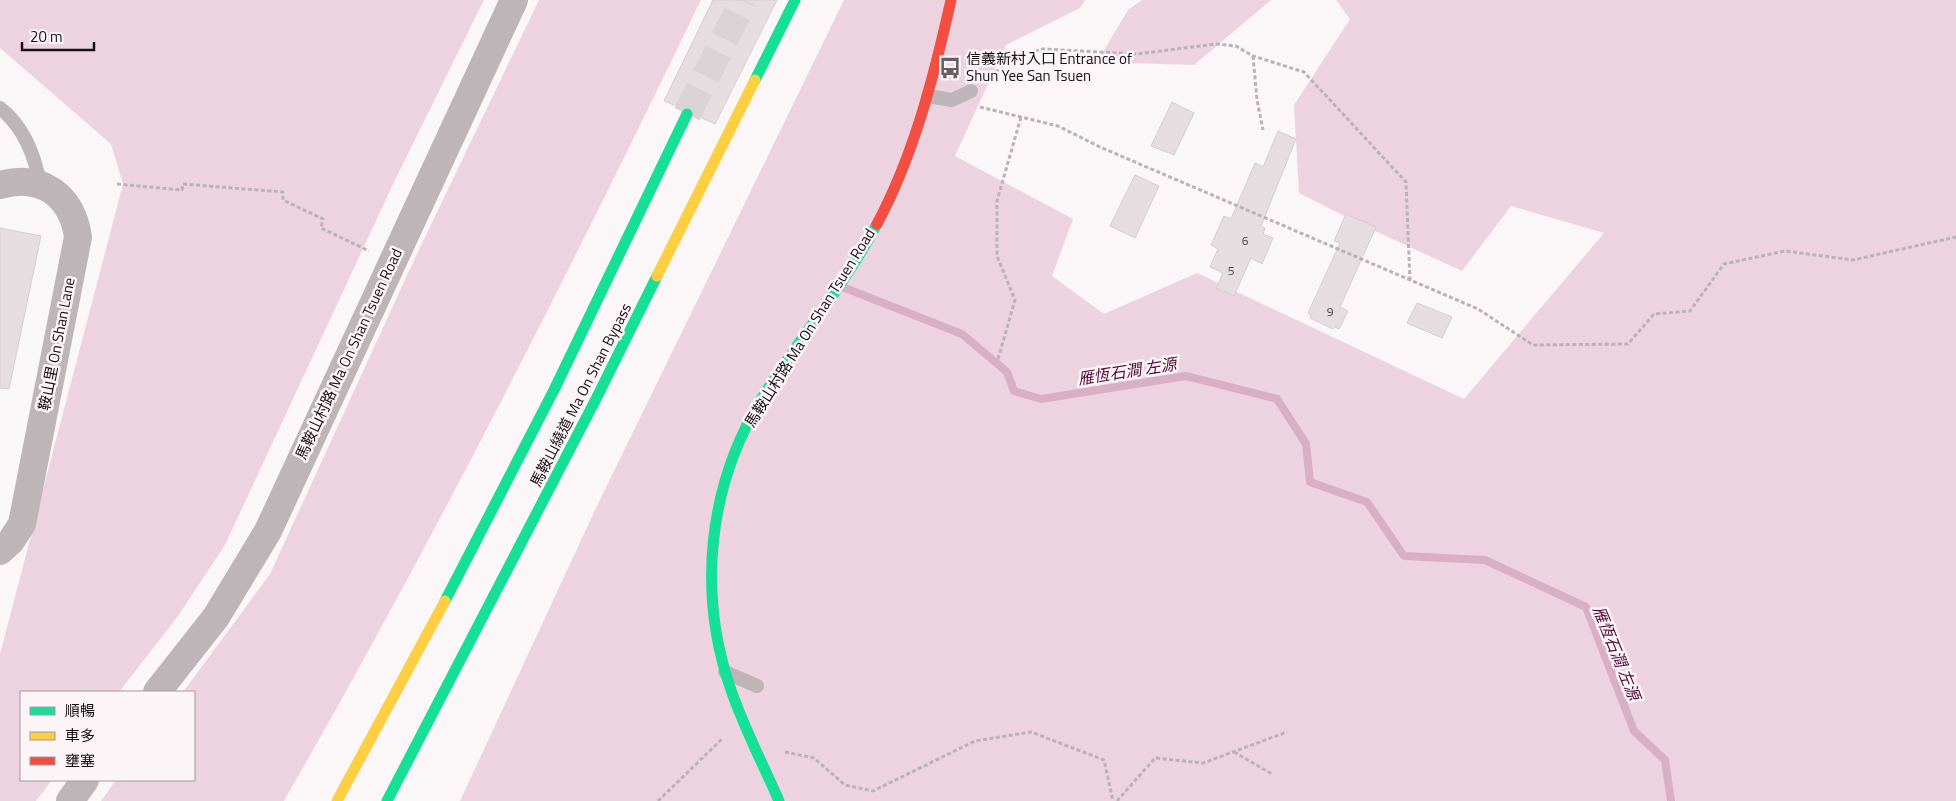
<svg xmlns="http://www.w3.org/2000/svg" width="1956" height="801" font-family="'Titillium Web','Noto Sans TC',sans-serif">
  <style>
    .green { fill: #edd3df }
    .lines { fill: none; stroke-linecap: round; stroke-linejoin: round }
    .stream { stroke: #d9afc3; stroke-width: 8 }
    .building { fill: #e5dde0; stroke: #d5cdd1 }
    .primary-tunnel { stroke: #d9d3d6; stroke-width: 28; stroke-dasharray: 28 14; stroke-linecap: butt }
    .path { stroke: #bab3b6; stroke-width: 3; stroke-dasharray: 4 2.5; stroke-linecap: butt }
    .lane { stroke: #beb5b9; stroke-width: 14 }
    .street { stroke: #beb5b9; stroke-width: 28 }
    .fast { stroke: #16e098; stroke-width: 11 }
    .slow { stroke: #ffcf43; stroke-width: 11 }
    .jam { stroke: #f24e42; stroke-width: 11 }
    .labels { text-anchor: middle; stroke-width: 5; stroke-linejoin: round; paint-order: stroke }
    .number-label { font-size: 12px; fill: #4e4548 }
    .poi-label { font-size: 15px; fill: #180f13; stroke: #fcf5f8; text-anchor: start }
    .street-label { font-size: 15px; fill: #180f13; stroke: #fcf5f8 }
    .water-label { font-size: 16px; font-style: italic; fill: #520c36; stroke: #fcf5f8 }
  </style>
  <rect width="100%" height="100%" fill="#fbf6f8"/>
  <g class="green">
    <polygon points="0,0 484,0 395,180 225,545 178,616 119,692 21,692 21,780 52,780 36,801 0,801 0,654 123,184 111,144 0,48"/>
    <path d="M539,0H701C570,271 434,540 284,801H101L116,780H194V692H183L270,574L415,258Z"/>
    <polygon points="844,0 1085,0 1080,8 1006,45 955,156 1073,219 1052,276 1104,314 1197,273 1464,399 1604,233 1511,206 1462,271 1362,225 1299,193 1294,105 1350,19 1336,0 1956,0 1956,801 460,801 595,510"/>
    <polygon points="1142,0 1271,0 1194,65 1097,62 1128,10"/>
  </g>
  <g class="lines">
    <polyline class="stream" points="845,288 962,334 1007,372 1014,391 1041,399 1186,376 1277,399 1306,444 1310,482 1367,502 1404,556 1485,560 1586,607 1634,731 1665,760 1671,801"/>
  </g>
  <g class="building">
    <polygon points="713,0 777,0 715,124 702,118 700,106 693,100 685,99 674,105 664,101"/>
    <polygon points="1172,102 1194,113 1174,155 1151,146"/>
    <polygon points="1278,131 1296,139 1261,226 1265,228 1263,234 1273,238 1262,264 1251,258 1234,296 1216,288 1223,273 1210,267 1218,249 1211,245 1224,216 1231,219 1255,163 1263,167"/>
    <polygon points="1135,175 1159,186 1135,238 1110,226"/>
    <polygon points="1346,214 1376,227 1340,307 1348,311 1339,329 1335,327 1333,329 1310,318 1311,315 1308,313 1340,243 1334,241"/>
    <polygon points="0,228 41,236 9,389 0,388"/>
    <polygon points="1417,303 1452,317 1442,338 1407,323"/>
  </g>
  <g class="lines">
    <polyline class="primary-tunnel" points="687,114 744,0"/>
    <g class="path">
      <polyline points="1253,56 1257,100 1263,130"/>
      <polyline points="985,80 1017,56 1043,49 1137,54 1216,44 1236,46 1253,56 1304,72 1406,182 1410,281"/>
      <polyline points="980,107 1058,126 1100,147 1478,309 1533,345 1628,344 1654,314 1690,311 1724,264 1785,251 1853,260 1956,237"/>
      <polyline points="117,184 182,190 183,184 283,192 283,200 323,219 321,228 369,251"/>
      <polyline points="998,359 1015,300 997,256 997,201 1021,117"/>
      <polyline points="785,752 814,758 845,785 873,791 975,741 1031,732 1104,760 1113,801"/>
      <polyline points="1234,752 1272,774"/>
      <polyline points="658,801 722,739"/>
      <polyline points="1117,801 1155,758 1203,763 1287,732"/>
    </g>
    <g class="lane">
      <polyline points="928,96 952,100 971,91"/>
      <path d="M0,108C24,127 35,155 40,185"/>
      <polyline points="725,672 757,686"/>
    </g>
    <g class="street">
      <path d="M0,185C42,173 72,196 78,237L22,524L11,541L0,551"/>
      <polyline points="157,692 216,617 268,531 514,0"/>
      <polyline points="70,801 85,780"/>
    </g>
    <g class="fast">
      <polyline points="755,80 795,0"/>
      <polyline points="445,601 554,390 687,114"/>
      <polyline points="387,801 596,399 657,276"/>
      <path d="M779,801C763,764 744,728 731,690C697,592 708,486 762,398C799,339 844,286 877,224"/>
    </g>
    <g class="slow">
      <polyline points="657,276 755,80"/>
      <polyline points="337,801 445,601"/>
    </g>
    <path class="jam" d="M877,224C914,155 934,76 951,0"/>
  </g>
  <defs>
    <g id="bus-bare" transform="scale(1.725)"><path d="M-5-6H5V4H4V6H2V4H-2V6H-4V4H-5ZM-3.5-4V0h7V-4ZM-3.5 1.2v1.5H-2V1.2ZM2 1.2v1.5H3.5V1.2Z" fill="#676063" stroke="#fcf5f8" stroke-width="2.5" paint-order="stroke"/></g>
  </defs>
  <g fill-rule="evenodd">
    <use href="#bus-bare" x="950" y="68"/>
  </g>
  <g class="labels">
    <g class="number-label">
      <text x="1245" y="245">6</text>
      <text x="1231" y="275">5</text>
      <text x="1330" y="316">9</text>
    </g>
    <g class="poi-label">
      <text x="966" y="64">信義新村入口 Entrance of<tspan x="966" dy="17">Shun Yee San Tsuen</tspan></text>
    </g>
    <g class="street-label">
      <text transform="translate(810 328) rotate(-58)" y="5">馬鞍山村路 Ma On Shan Tsuen Road</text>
      <text transform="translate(57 344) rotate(-79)" y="5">鞍山里 On Shan Lane</text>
      <text transform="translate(349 354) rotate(-65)" y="5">馬鞍山村路 Ma On Shan Tsuen Road</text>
      <text transform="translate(581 395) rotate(-63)" y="5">馬鞍山繞道 Ma On Shan Bypass</text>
    </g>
    <g class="water-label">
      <text transform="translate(1127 371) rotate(-9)" y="6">雁恆石澗 左源</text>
      <text transform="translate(1617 653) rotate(68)" y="6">雁恆石澗 左源</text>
    </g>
  </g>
  <rect x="20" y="691" width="175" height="90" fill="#fcf5f8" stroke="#a1999c"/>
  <rect x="30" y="707" width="25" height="8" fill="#16e098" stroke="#a1999c"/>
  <text x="65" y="716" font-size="15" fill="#180f13">順暢</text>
  <rect x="30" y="732" width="25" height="8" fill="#ffcf43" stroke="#a1999c"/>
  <text x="65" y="741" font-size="15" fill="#180f13">車多</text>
  <rect x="30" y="757" width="25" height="8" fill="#f24e42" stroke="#a1999c"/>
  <text x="65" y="766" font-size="15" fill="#180f13">壅塞</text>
  <path d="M22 42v8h72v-8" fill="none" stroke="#180f13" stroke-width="2.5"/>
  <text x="30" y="42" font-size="15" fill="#180f13" stroke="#fcf5f8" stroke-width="4" paint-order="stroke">20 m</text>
</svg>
